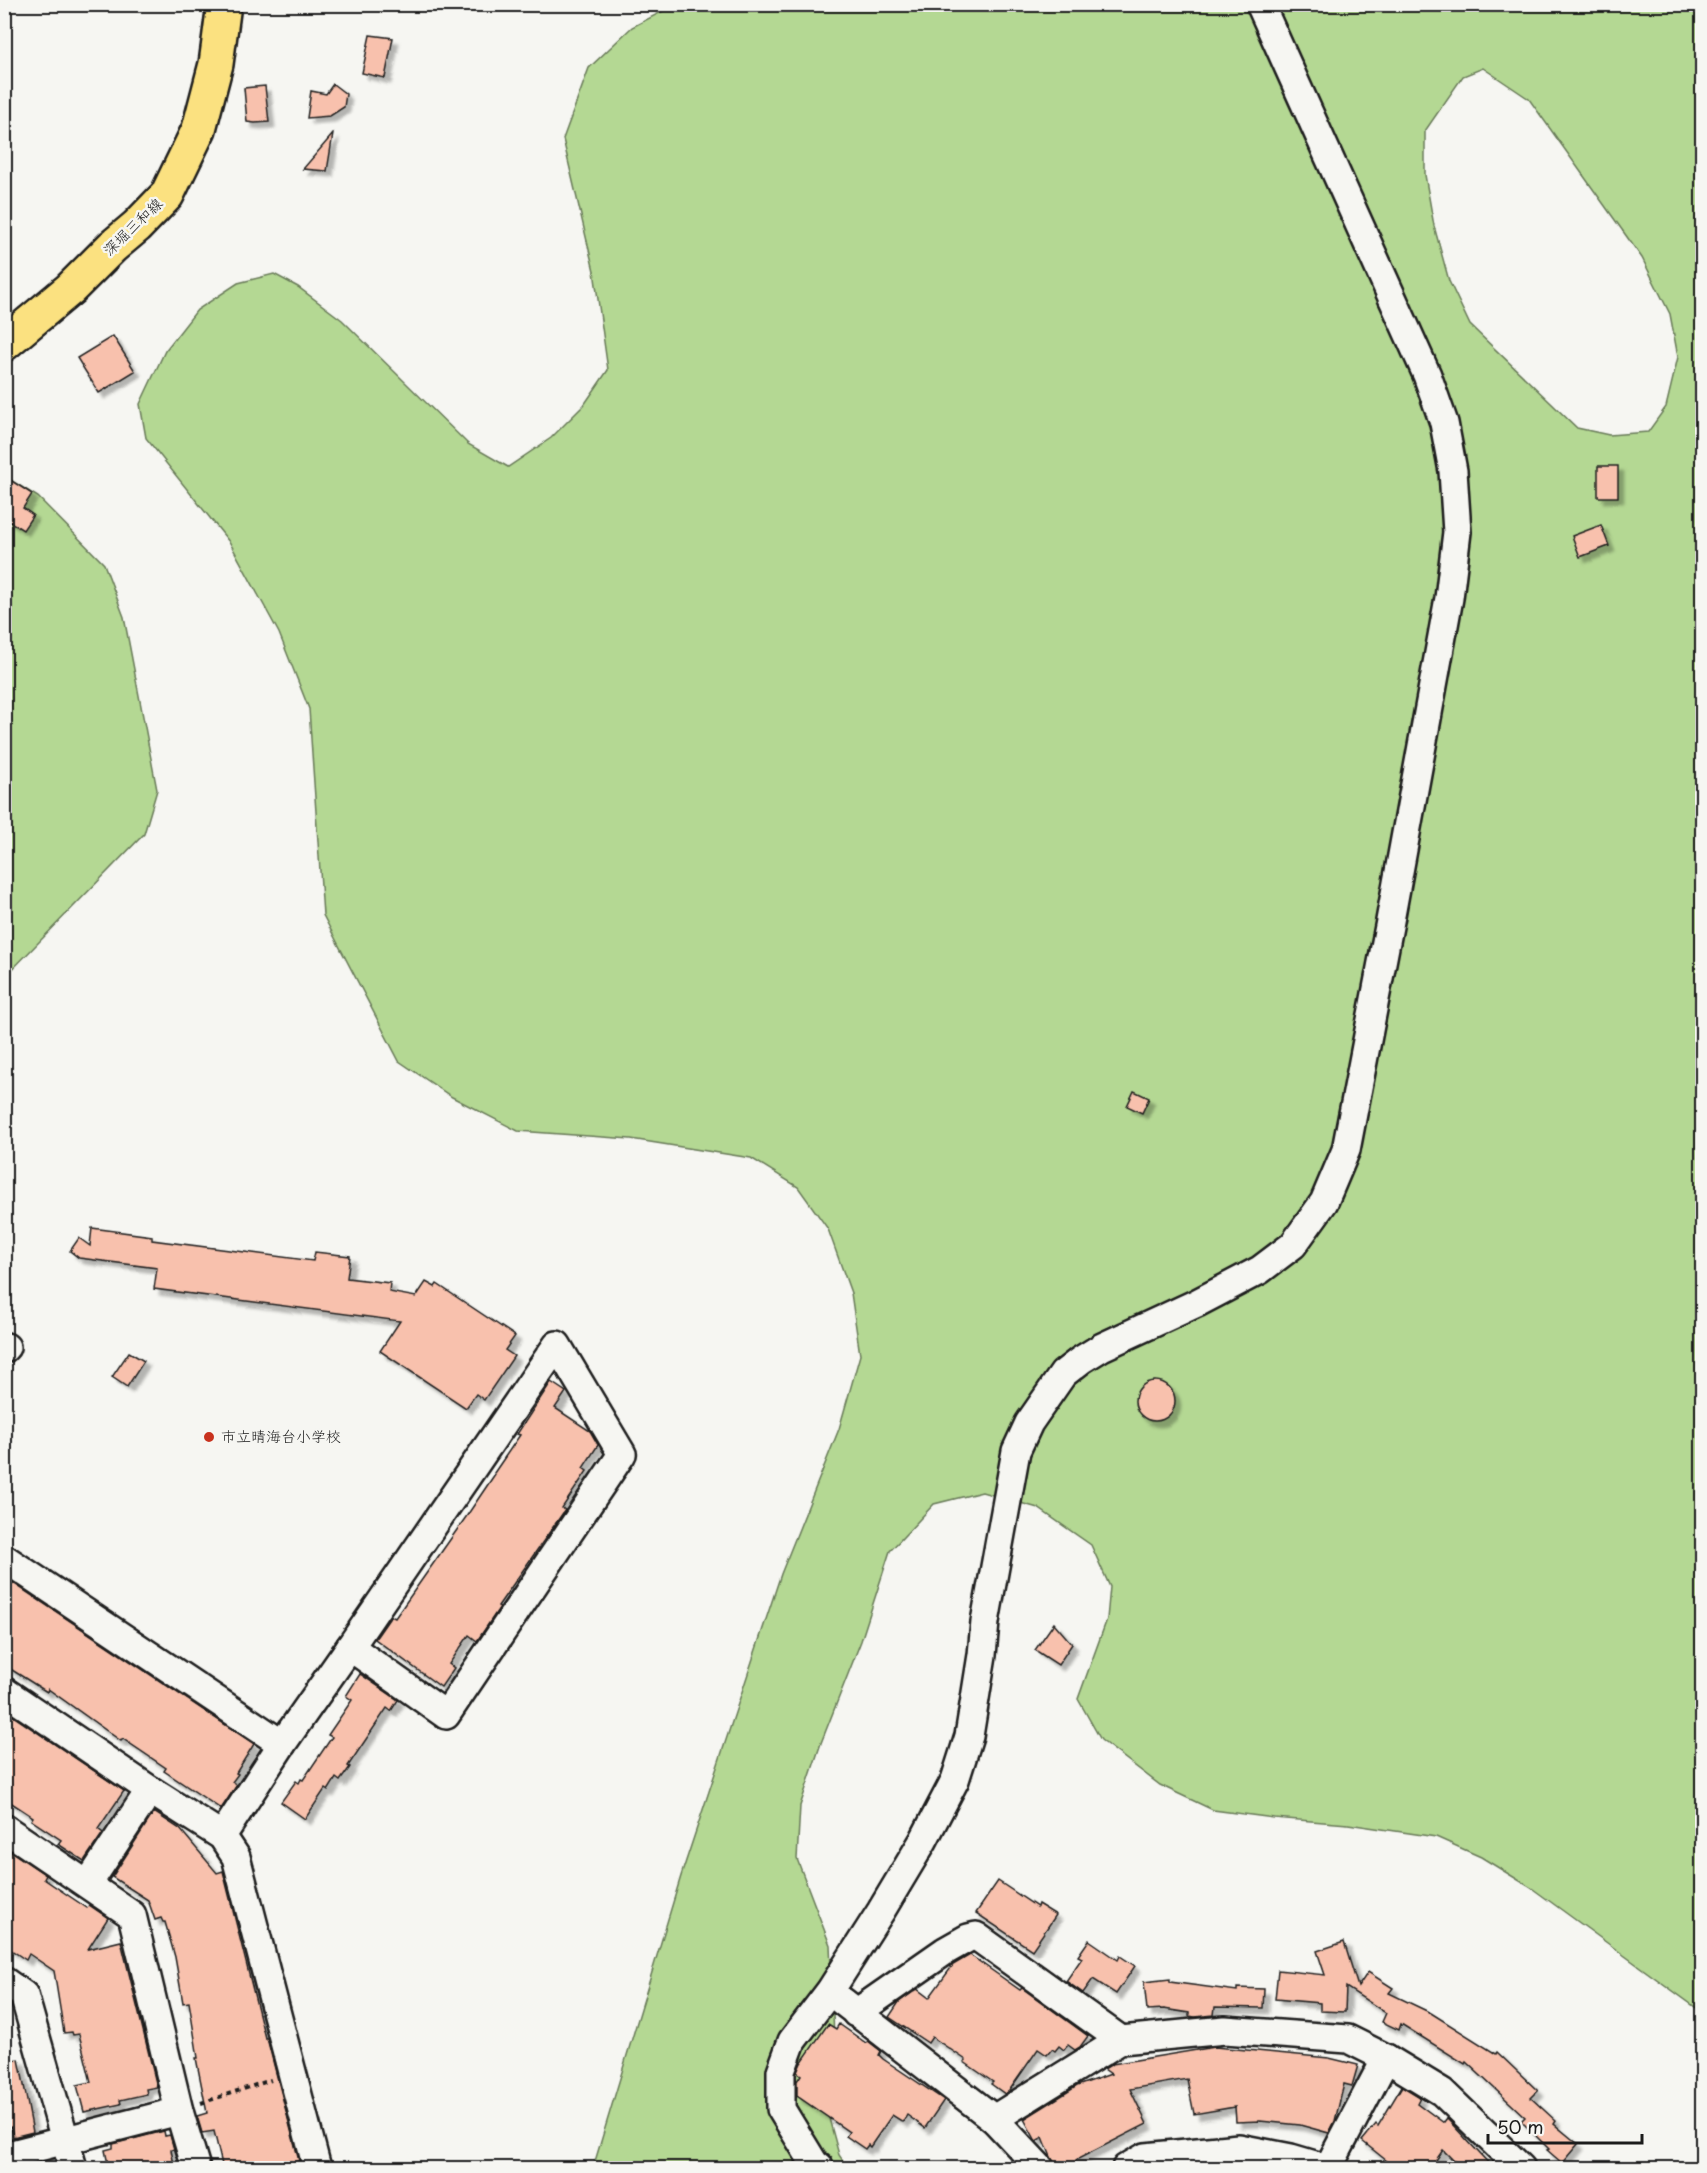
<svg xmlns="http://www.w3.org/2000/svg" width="1707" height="2173" font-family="'Playpen Sans','Klee One',sans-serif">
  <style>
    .green { fill: #b4d893; stroke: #687a58; stroke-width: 1.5; fill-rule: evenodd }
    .building { fill: #f8c1ad; stroke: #1c1c1c; stroke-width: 1.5; filter: url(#shadow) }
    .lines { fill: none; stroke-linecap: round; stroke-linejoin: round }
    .minor-casing { stroke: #1c1c1c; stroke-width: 32 }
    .major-casing { stroke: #1c1c1c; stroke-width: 38 }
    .path { stroke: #1c1c1c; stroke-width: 4; stroke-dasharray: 4.5 4.5; stroke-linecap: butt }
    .minor { stroke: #f6f6f2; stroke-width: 27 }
    .major { stroke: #fbe180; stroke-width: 33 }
    .poi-dot { fill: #c8321e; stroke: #f6f6f2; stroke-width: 2 }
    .labels { text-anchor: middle; stroke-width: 5; stroke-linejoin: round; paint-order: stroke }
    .street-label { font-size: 15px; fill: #1c1c1c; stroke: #f6f6f2 }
    .poi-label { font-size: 15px; fill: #1c1c1c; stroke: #f6f6f2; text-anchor: start }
  </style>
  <defs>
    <filter id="shadow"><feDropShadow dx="5.5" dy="5.5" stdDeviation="1.5" flood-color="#0004"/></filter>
  </defs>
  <rect width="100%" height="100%" fill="#f6f6f2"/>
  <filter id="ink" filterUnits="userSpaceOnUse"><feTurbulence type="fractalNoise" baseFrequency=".0167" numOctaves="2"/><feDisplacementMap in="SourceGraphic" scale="12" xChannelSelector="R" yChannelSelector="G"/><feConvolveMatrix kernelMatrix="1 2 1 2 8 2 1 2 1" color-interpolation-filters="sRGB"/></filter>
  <g filter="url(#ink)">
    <g class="green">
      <path d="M675,5H1702V2012L1533,1889L1481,1857L1436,1837L1348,1824L1274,1818L1213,1810L1160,1785L1101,1740L1078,1699L1107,1619L1110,1587L1091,1545L1038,1508L982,1492L934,1504L890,1551L861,1641L821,1743L800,1806L797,1859L830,1945L834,2037L824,2100L839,2155L848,2168H593L681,1876L781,1574L839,1429L860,1355L851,1293L828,1229L798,1187L751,1158L631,1139L518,1131L452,1097L399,1061L323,915L309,709L279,633L230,543L146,438L140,404L165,351L197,310L238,283L274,274L298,287L342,320L468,444L508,467L551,438L584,405L608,370L594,271L563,139L589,68L632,27ZM1483,68L1529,99L1642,258L1670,314L1678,357L1666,407L1648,432L1609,435L1577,428L1470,325L1449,281L1434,226L1425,175V131L1463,76Z"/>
      <polygon points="4,476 38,497 104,564 124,617 157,790 144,834 5,977"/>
    </g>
    <g class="building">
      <polygon points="370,35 393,38 385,78 362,73"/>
      <polygon points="333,84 346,94 344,107 330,116 307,118 311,91 326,94"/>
      <polygon points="265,86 269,122 255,123 247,122 244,88"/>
      <polygon points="333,134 327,171 303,169"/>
      <polygon points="113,336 135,371 99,393 77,358"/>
      <rect x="1598" y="466" width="20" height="31"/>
      <polygon points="4,476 32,494 23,508 33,515 23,530 4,518"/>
      <polygon points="1601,525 1609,546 1580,557 1572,536"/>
      <polygon points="1134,1091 1149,1098 1142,1113 1127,1106"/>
      <polygon points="92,1228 152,1236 152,1240 313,1261 315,1252 350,1256 347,1278 390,1283 389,1292 416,1297 426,1282 435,1287 437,1284 515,1336 505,1350 514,1356 484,1400 476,1394 466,1408 380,1351 400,1321 154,1289 157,1268 79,1258 70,1251 79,1238 90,1246"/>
      <polygon points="129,1352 144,1361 127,1387 112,1377"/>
      <circle cx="1155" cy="1401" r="20"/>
      <polygon points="551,1382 566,1392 555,1408 590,1431 598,1445 583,1468 587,1471 562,1508 565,1510 498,1606 500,1607 477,1641 469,1635 449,1664 454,1668 441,1687 375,1639 391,1616 395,1618 466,1517 495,1474 494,1473 520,1435 517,1434"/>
      <polygon points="4,1577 254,1744 236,1773 238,1774 232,1782 237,1785 221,1809 164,1771 166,1768 123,1739 121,1741 48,1689 47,1692 4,1665"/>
      <polygon points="1054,1623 1072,1644 1058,1665 1035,1650"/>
      <polygon points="360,1674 398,1700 391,1711 387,1708 348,1766 350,1767 340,1781 336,1778 328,1791 325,1789 305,1819 281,1802 296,1781 299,1783 301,1779 303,1780 332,1737 328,1735 352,1700 346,1696"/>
      <polygon points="4,1710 124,1791 98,1829 103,1833 84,1861 58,1844 61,1840 31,1820 33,1817 4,1798"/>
      <polygon points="154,1812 180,1829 217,1873 223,1871 265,2038 267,2038 299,2161 264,2169 223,2169 214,2131 202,2133 197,2116 207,2113 196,2058 198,2058 189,2002 183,2003 175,1957 165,1922 163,1922 161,1918 155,1920 148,1900 112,1877"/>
      <polygon points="4,1847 46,1875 44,1879 87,1908 89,1905 108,1918 88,1949 121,1941 157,2087 146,2089 147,2094 120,2100 121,2104 84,2112 77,2085 91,2082 79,2034 73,2035 72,2032 64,2033 54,1971 29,1954 26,1960 4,1945"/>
      <polygon points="998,1881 1037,1907 1038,1904 1056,1915 1032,1950 976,1913"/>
      <polygon points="1089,1940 1118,1960 1120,1956 1135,1966 1116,1994 1093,1979 1083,1993 1066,1981 1082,1958 1078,1956"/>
      <polygon points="1344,1942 1358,1987 1368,1972 1393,1988 1389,1993 1431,2013 1496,2054 1497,2052 1538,2091 1531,2098 1556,2121 1554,2124 1578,2144 1562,2163 1547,2150 1549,2149 1521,2121 1525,2117 1466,2062 1465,2064 1401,2024 1399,2030 1382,2022 1386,2013 1346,1987 1345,2012 1320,2011 1320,2003 1275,1999 1278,1970 1325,1975 1317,1951"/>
      <polygon points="970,1955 1020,1990 1022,1988 1088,2036 1080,2047 1075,2050 1068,2045 1064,2050 1059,2046 1055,2051 1052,2049 1047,2055 1038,2049 1009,2091 1005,2094 991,2084 993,2082 964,2062 966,2060 932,2037 928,2043 889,2017 899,2002 917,1989 929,1998 953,1965"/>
      <polygon points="1170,1979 1170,1982 1237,1991 1237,1988 1264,1989 1263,2008 1215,2007 1214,2015 1195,2017 1189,2016 1189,2013 1164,2009 1147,2010 1144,1982"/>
      <polygon points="828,2024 836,2029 839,2024 866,2043 868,2041 881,2051 879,2055 883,2059 944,2100 925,2128 907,2115 903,2122 892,2115 870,2147 868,2145 865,2149 846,2136 849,2132 797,2096 797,2081 801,2075 797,2072 801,2063"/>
      <polygon points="1215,2047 1329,2058 1358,2065 1352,2086 1344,2084 1335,2121 1329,2133 1300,2125 1260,2121 1236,2122 1235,2107 1194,2114 1187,2079 1130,2089 1147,2124 1076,2160 1073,2169 1060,2169 1055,2167 1043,2137 1036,2141 1024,2119 1077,2086 1111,2074 1104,2069 1112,2064"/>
      <polygon points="19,2059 33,2132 13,2137 11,2127 8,2128 4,2109 4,2061"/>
      <polygon points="1402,2086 1420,2097 1417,2103 1444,2123 1447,2119 1451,2123 1494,2169 1462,2169 1443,2150 1430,2169 1397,2169 1362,2141 1376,2124 1378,2126"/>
      <polygon points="164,2131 165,2136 170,2135 174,2149 171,2150 175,2169 109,2169 105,2150 113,2148 113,2144"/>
    </g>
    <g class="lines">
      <g class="minor-casing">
        <g id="minor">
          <polygon points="557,1345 622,1454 446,1715 350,1647"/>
          <polyline points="4,1349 6,1347"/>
          <polyline points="4,1558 282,1744"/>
          <polyline points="4,1691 150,1790 222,1836 236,1857 317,2168"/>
          <polyline points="4,1828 132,1915 179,2111 196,2168"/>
          <polyline points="222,1836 282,1744 350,1647"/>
          <polyline points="88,1884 150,1790"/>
          <polyline points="4,1981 24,1995 73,2168"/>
          <polyline points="842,2001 994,2119 1040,2168"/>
          <polyline points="856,2013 945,1951 968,1938 976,1936 1121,2040"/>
          <polyline points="994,2119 1121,2040 1225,2030 1348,2039 1386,2058 1442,2092 1521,2168"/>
          <polyline points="4,2156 179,2111"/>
          <polyline points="820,2168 814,2163 781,2109 781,2071 792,2041 830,1991 881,1911 923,1841 955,1780 969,1736 982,1655 985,1622 1016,1451 1029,1423 1063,1374 1081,1360 1102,1347 1197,1303 1260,1270 1293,1245 1324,1202 1346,1150 1390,921 1449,598 1457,532 1453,471 1444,423 1427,375 1260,4"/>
          <polyline points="1126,2168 1145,2157 1239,2148 1291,2158 1325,2168"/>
          <polyline points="1328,2168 1386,2058"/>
        </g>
      </g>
      <g class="major-casing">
        <polyline id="major" points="4,344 70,289 112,247 137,226 167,195 199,129 216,64 224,4"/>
      </g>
      <polyline class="path" points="201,2103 271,2080"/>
      <use href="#minor" class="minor"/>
      <use href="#major" class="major"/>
    </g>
  </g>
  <circle class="poi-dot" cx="209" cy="1437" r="6"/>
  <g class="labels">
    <g class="street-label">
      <text transform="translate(133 227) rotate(-44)" y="5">深堀三和線</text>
    </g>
    <g class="poi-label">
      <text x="221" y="1442">市立晴海台小学校</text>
    </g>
  </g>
  <rect width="1707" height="2173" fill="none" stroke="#f6f6f2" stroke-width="24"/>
  <rect x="12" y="12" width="1683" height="2149" fill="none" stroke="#1c1c1c" stroke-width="2" filter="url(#ink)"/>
  <path d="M1488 2134v9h154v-9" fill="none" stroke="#1c1c1c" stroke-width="3"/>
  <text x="1497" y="2134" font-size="18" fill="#1c1c1c" stroke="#f6f6f2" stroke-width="4.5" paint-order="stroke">50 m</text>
</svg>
